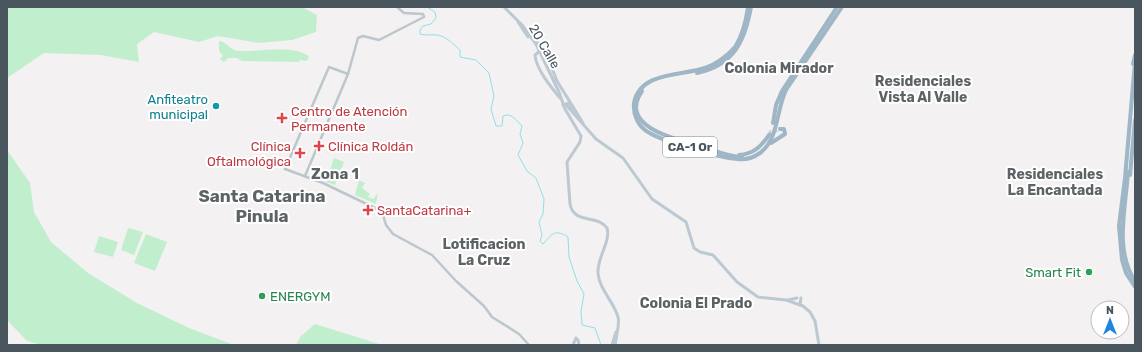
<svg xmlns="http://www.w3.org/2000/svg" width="1142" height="352" font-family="Rubik,sans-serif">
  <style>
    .green { fill: #c1efce }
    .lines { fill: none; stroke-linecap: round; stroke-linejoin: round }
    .stream { stroke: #8fe0ea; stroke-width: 1 }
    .trunk-tunnel { stroke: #c8cacc; stroke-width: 4; stroke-dasharray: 4 2; stroke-linecap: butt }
    .tertiary { stroke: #bdc6cd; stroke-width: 2.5 }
    .secondary { stroke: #bdc9d2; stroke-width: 3 }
    .trunk { stroke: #9eb6c6; stroke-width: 4 }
    .culture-dot { fill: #0f9aa8; stroke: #fff; stroke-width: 1.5 }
    .health-dot { fill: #e0444e; stroke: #fff; stroke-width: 1.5 }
    .leisure-dot { fill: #2e9e5b; stroke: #fff; stroke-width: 1.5 }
    .labels { text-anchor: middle; stroke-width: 4; stroke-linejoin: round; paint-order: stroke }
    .shield { fill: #fff; stroke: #80898e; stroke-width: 1 }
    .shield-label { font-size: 12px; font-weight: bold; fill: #49565e }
    .street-label { font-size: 13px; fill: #49565e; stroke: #fff }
    .culture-label { font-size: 13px; fill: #0d838f; stroke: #fff; text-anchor: end }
    .health-label { font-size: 13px; fill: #be3a42; stroke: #fff; text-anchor: start }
    .leisure-label { font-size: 13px; fill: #27864d; stroke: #fff; text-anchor: end }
    .neighbourhood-label { font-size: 14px; font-weight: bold; fill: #5d6265; stroke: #fff }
    .quarter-label { font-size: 15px; font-weight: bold; fill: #5d6265; stroke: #fff }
    .district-label { font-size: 17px; font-weight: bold; fill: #5d6265; stroke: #fff }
  </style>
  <rect width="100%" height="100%" fill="#f3f1f1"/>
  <g class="green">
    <polygon points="7,7 302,7 317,15 316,32 292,40 259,43 218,36 199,42 154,32 137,44 139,62 101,55 44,53 7,78"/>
    <path d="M219,41C226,41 230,50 238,51C261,52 288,44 309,56L307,61L300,60L299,62L242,61L237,58H228L224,62L220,59L223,56L219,51Z"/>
    <polygon points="7,150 30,183 34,212 51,242 88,273 137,303 189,328 234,345 41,345 27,341 7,320"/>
    <polygon points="334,158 344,162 335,185 326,182"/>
    <polygon points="359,180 377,189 365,183 362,188 370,194 368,197 373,199 378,193 376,204 355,195"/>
    <polygon points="128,228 143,232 134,255 121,250"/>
    <polygon points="146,234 167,242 155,271 134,263"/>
    <polygon points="99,236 118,242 113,257 94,252"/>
    <polygon points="315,324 379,344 380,345 296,345 300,337"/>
  </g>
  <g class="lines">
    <path class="stream" d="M410,7H427L435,12L436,18L431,24L423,26L420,30V34C426,36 430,34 436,35C445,35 453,44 460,50V57L476,60L489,73L494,96L491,109L496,126H502L503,116C511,112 517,121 522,126L520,134L523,143L518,155L527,171L536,178L544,199L543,214L539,222L542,235L540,241L543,244C553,233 555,229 568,237L569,257L577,281L584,294L581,311L582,325L595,328L601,345"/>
    <polyline class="trunk-tunnel" points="769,135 771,132 780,129"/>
    <g class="tertiary">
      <polyline points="348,74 329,67 285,169 323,183 377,209 383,215 386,225 393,234 432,255 456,281 484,306 492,317 519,334 529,345"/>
      <polyline points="305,176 348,74 358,38 363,36 379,40 424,17 423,14 404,13 397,7"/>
    </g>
    <g class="secondary">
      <path d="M504,7L522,25L536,44L559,92L565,109L581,136L580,142L567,162L570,204C574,225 598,214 607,228C611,242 597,257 598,273C599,289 614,302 618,317C620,323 616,338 615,345"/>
      <polyline points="518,22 528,37"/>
      <polyline points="533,37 545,51 557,81 583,123"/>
      <path d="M540,51L535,55C536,69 551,87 560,98"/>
      <polyline points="563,105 569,103 574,113"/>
      <polyline points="567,106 596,139 623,158 652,199 686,222 694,248 700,252 713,255 737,282 758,297 786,300 803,306 810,312 815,321 819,345"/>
      <polyline points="788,300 797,298"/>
      <polyline points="800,305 801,298"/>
      <polyline points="573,345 576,338 578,340 579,345"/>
      <polyline points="612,345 616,332"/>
    </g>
    <g class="trunk">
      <path d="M748,7C746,21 743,35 735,47C727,56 716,64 705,68C682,76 640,71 634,103C633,113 637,124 645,130C656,140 721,158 737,159C745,160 753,158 760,153C779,139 776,110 786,90L842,7"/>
      <polyline points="1135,62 1125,178 1119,226 1122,260 1126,273 1135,287"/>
      <polyline points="1133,64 1135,55"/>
      <path d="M697,73C734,65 745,41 751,7"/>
      <path d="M642,91C617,127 678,140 700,146C713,150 728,157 742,157"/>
      <polyline points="773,123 776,105 782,91 837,7"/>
      <polyline points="771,143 785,134 784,129 780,129"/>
      <path d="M739,155C753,154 761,147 769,135"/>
      <path d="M1128,172C1126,207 1114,250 1135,281"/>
      <polyline points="1130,175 1135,120"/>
    </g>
  </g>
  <circle class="culture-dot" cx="216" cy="106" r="4"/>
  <g class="health-dot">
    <path d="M280 112h4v4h4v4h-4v4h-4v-4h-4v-4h4z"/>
    <path d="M317 140h4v4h4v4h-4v4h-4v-4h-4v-4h4z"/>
    <path d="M298 147h4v4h4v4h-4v4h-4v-4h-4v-4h4z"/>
    <path d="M366 204h4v4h4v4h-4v4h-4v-4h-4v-4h4z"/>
  </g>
  <g class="leisure-dot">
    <circle cx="1089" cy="272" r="4"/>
    <circle cx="262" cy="296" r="4"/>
  </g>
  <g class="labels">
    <rect class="shield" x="663" y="137" width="54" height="20" rx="3"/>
    <g class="shield-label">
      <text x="690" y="151">CA-1 Or</text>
    </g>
    <g class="street-label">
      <text transform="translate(545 46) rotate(60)" y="5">20 Calle</text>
    </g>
    <g class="culture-label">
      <text x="208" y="104">Anfiteatro<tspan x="208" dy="15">municipal</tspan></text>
    </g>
    <g class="health-label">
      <text x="291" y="116">Centro de Atención<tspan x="291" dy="15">Permanente</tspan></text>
      <text x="291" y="151" text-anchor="end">Clínica<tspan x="291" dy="15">Oftalmológica</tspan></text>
      <text x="328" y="151">Clínica Roldán</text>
      <text x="377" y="215">SantaCatarina+</text>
    </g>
    <g class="leisure-label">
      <text x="1081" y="277">Smart Fit</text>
      <text x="270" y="301" text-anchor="start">ENERGYM</text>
    </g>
    <g class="neighbourhood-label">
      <text x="779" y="73">Colonia Mirador</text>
      <text x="923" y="86">Residenciales<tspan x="923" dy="16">Vista Al Valle</tspan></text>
      <text x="1055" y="179">Residenciales<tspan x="1055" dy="16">La Encantada</tspan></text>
      <text x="484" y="249">Lotificacion<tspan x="484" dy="16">La Cruz</tspan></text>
      <text x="696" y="308">Colonia El Prado</text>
    </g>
    <g class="quarter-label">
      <text x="335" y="179">Zona 1</text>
    </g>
    <g class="district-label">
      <text x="262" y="202">Santa Catarina<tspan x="262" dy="20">Pinula</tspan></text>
    </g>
  </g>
  <rect width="1142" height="352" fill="none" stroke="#49565e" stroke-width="16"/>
  <g transform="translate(1110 320)"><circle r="19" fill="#ffffff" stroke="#b6bbbf"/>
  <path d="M0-3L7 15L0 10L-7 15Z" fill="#1d85e0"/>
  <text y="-6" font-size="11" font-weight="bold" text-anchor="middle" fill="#49565e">N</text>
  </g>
</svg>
